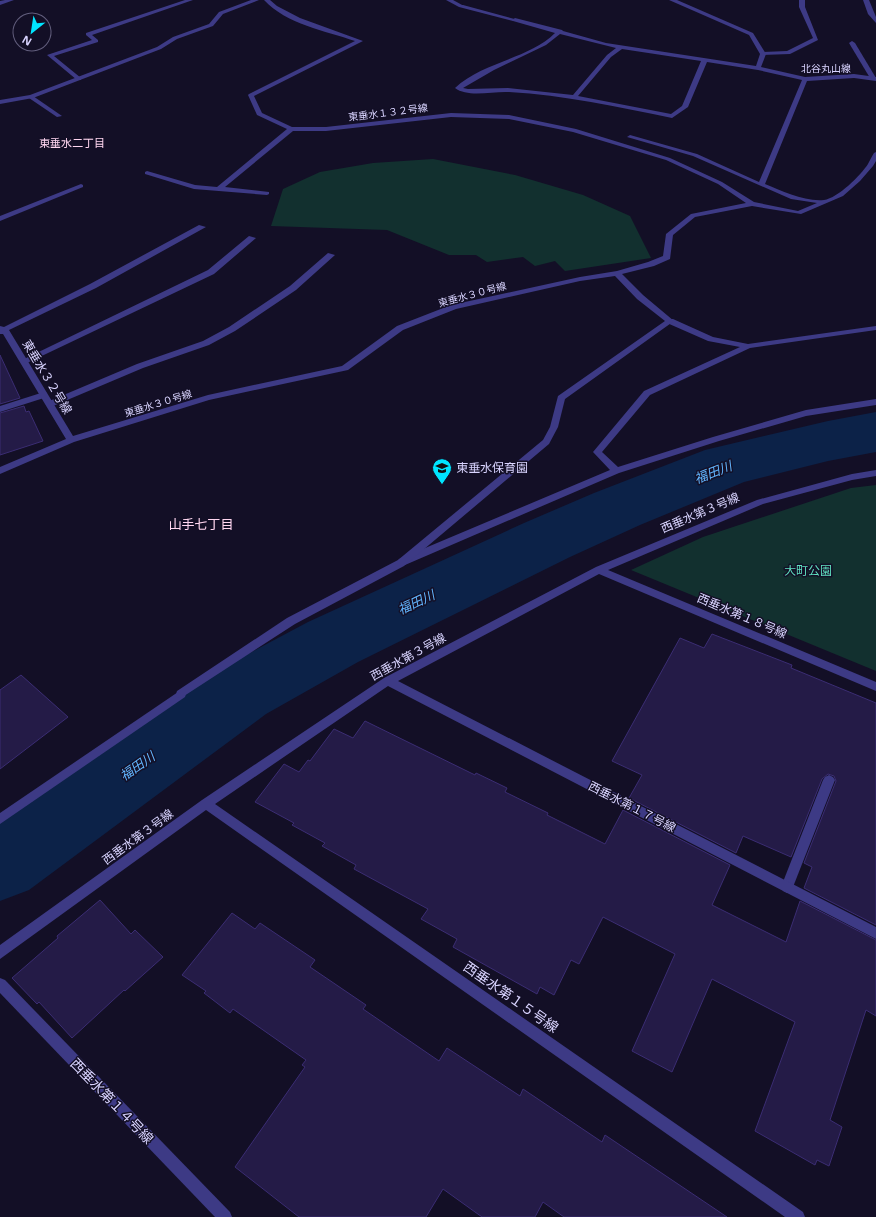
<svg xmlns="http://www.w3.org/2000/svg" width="876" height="1217" font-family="'Open Sans','Noto Sans JP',sans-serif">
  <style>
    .green { fill: #12302f }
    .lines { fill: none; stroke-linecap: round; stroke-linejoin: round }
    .river { fill: #0c2248; fill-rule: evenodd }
    .building { fill: #241b47; stroke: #3b2d73 }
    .service { fill: #3d3a85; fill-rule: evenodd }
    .pedestrian { fill: #3d3a85; fill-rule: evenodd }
    .minor { fill: #3d3a85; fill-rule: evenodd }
    .labels { text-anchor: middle; stroke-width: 3; stroke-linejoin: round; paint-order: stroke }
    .far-street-label { font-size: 10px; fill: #d9d4ff; stroke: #130f26 }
    .far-neighbourhood-label { font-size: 11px; fill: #ffd6f0; stroke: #130f26 }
    .street-label { font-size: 12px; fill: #d9d4ff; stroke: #130f26 }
    .poi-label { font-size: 12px; fill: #d9d4ff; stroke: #130f26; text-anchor: start }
    .park-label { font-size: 12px; fill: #5fe0c0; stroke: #130f26 }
    .water-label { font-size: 13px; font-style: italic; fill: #62b6ff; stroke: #130f26 }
    .neighbourhood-label { font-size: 13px; fill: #ffd6f0; stroke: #130f26 }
    .near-street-label { font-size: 14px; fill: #d9d4ff; stroke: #130f26 }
  </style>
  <rect width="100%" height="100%" fill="#130f26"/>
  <g class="green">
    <polygon points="433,159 515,175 583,195 630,216 651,258 565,271 555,261 535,266 523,257 487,262 476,255 449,255 387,230 271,226 283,189 320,172 373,163"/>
    <polygon points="876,485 876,671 631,570 703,537 851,488"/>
  </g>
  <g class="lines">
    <polygon class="river" points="876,412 876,452 828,461 744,482 640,525 570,557 358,662 266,714 29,890 0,901 0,817 214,672 308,622 524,523 594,493 705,450 828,421"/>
  </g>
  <g class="building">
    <polygon points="0,355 20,398 0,404"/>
    <polygon points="24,406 26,412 29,411 43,441 0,455 0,413"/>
    <polygon points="712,634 792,665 791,668 876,703 876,925 804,888 812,867 804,863 836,781 834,776 828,774 822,779 791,857 743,836 736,853 629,798 642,775 612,761 680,638 704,648"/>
    <polygon points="21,675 68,717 0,769 0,690"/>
    <polygon points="365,721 475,775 476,773 507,788 505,792 548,813 547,815 605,844 623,810 730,865 712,905 786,942 800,901 876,940 876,1016 866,1010 830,1120 842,1127 829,1166 817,1160 815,1165 755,1131 795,1022 712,979 672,1072 632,1051 675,954 603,917 579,964 571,960 554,995 540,987 537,994 453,947 457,939 421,919 428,909 354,869 356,865 322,846 325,843 292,825 294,823 255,802 284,764 299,772 308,760 310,761 334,729 353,738"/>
    <polygon points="100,900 131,934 135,930 163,957 125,991 124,990 72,1038 39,1002 37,1004 12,978 58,938 57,936"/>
    <polygon points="232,913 255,929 260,923 315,960 310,967 366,1005 363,1009 439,1061 447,1048 520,1096 523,1089 602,1142 605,1135 727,1217 564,1217 543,1202 535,1217 482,1217 443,1189 426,1217 299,1217 235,1167 305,1067 302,1065 306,1060 233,1009 230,1013 204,993 206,991 182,975"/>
  </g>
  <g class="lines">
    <g class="service">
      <polygon points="185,0 193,0 92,35 98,40 98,42 54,56 81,78 81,80 77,80 47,55 92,40 86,35 86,33"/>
      <polygon points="799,0 805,0 805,7 818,40 790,54 761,55 760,54 763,52 787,51 813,38 799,7"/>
      <polygon points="863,0 869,0 876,17 876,23 868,14"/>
      <polygon points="852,41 855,43 876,78 875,79 870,78 849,43"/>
      <polygon points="29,96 33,96 62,116 57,117 29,98"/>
      <polygon points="81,184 83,185 83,187 0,221 0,216"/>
      <polygon points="249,236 256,238 214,274 27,363 24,364 20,361 208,270"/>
      <polygon points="328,253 335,255 296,290 235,331 209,345 143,368 53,406 47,406 46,404 47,402 137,364 203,341 229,327 290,286"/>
      <polygon points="667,319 673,319 713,337 748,344 876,326 876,330 750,348 650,395 602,452 618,467 713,437 806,410 876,399 876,405 806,416 719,441 619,473 405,565 399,565 397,562 399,559 610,470 593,452 644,391 740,347 708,341 667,323"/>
      <polygon points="44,392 47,393 47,397 0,412 0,406"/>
      <polygon points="181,690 185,691 186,694 185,697 0,824 0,813"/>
      <polygon points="829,775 833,777 835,780 793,887 791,891 787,893 783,891 781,887 823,780 825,777"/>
    </g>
    <polygon class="pedestrian" points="459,5 463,5 518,20 513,21 459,7"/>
    <g class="minor">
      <polygon points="5,0 14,0 0,5 0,1"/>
      <polygon points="251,0 259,0 223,14 213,26 177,39 161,49 33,98 0,104 0,100 30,95 157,47 173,37 209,24 219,12"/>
      <path d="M264,0H270L277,6L300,18L363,41L254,96L262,113L292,127H326L451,113L509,115L576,129L670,158L722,182L754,202L798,211L817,203L791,199L693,156L627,137L630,135L697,154L759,182L802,80L758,70L707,62L688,107L672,118C618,107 564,95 509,92C493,91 468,98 455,88C482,62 529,59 555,33L513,21L512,20L515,18L562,30L563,31L606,43L756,66L760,54L749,35L669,0H677L753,33L766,54L761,67L805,77L854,74L876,77V81L854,78L807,81L765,184C782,191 805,202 824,200C838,198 861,175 868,164C870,160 872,156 874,153L876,152V161L873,166L860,181L843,196L801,214L752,206L695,217L673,235L670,259L654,266L622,274L643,295L674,321L565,399L558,427L549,444L404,566L295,624L181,698L177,697L176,694L177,691L287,618L398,560L543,440L550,427L558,396L665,321L637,299L615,276L580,281L456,309L403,330L348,370L209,400L74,442L0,474V467L66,439L3,334H0V326L4,327L90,284L199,225L206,227L96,288L9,330L73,436L208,395L342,366L397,326L451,305L580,277L617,271L648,262L663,256L666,234L691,214L746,203L718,184L666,160L573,132L509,119L451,117L326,131H293L225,187L269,192V194L267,195L194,189L145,174V172L147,171L195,185L217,187L287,129L257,115L248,95L249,94L355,41C326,31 286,24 264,0ZM560,34L616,48L607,55L573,95L508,88L468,89L463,88L494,70L546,45ZM622,49L701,61L682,106L671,114L578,96L611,57Z"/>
      <polygon points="446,0 453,0 464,6 459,7"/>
      <polygon points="876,470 876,476 852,480 763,504 608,570 876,682 876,691 599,574 398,681 876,927 876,939 388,686 215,804 803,1212 805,1217 785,1217 206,810 0,959 0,945 202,800 384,678 596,567 757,500 852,474"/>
      <polygon points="0,978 5,980 230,1212 232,1217 215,1217 0,993"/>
    </g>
  </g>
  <defs>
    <g id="school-pin" transform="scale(1)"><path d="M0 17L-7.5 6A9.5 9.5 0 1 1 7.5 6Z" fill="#00e5ff" stroke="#130f26"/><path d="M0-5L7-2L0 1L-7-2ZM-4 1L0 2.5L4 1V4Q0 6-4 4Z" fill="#111"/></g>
  </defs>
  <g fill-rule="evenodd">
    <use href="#school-pin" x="442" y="468"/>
  </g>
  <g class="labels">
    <g class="far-street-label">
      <text x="826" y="72">北谷丸山線</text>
      <text transform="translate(388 112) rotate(-7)" y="4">東垂水１３２号線</text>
      <text transform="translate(472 294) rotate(-15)" y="4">東垂水３０号線</text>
      <text transform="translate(158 403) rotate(-17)" y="4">東垂水３０号線</text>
    </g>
    <g class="far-neighbourhood-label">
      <text x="72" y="147">東垂水二丁目</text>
    </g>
    <g class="street-label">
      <text transform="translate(47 377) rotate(59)" y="4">東垂水３２号線</text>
      <text transform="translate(700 513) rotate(-23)" y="4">西垂水第３号線</text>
      <text transform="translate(742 616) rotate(23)" y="4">西垂水第１８号線</text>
      <text transform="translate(408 657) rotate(-29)" y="4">西垂水第３号線</text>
      <text transform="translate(632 807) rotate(27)" y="4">西垂水第１７号線</text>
      <text transform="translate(138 837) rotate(-36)" y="4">西垂水第３号線</text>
    </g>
    <g class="poi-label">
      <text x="456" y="472">東垂水保育園</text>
    </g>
    <g class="park-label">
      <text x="808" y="575">大町公園</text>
    </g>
    <g class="water-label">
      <text transform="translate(713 472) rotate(-21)" y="5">福田川</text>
      <text transform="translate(416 602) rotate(-25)" y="5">福田川</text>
      <text transform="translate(137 766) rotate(-35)" y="5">福田川</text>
    </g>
    <g class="neighbourhood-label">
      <text x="201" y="529">山手七丁目</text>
    </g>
    <g class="near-street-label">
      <text transform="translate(511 997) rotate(35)" y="5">西垂水第１５号線</text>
      <text transform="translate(112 1101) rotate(46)" y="5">西垂水第１４号線</text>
    </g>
  </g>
  <g transform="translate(32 32) rotate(210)"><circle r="19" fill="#130f26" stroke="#625e7d"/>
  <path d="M0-3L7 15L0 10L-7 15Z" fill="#00e5ff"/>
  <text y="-6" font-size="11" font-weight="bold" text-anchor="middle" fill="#d9d4ff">N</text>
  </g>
</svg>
